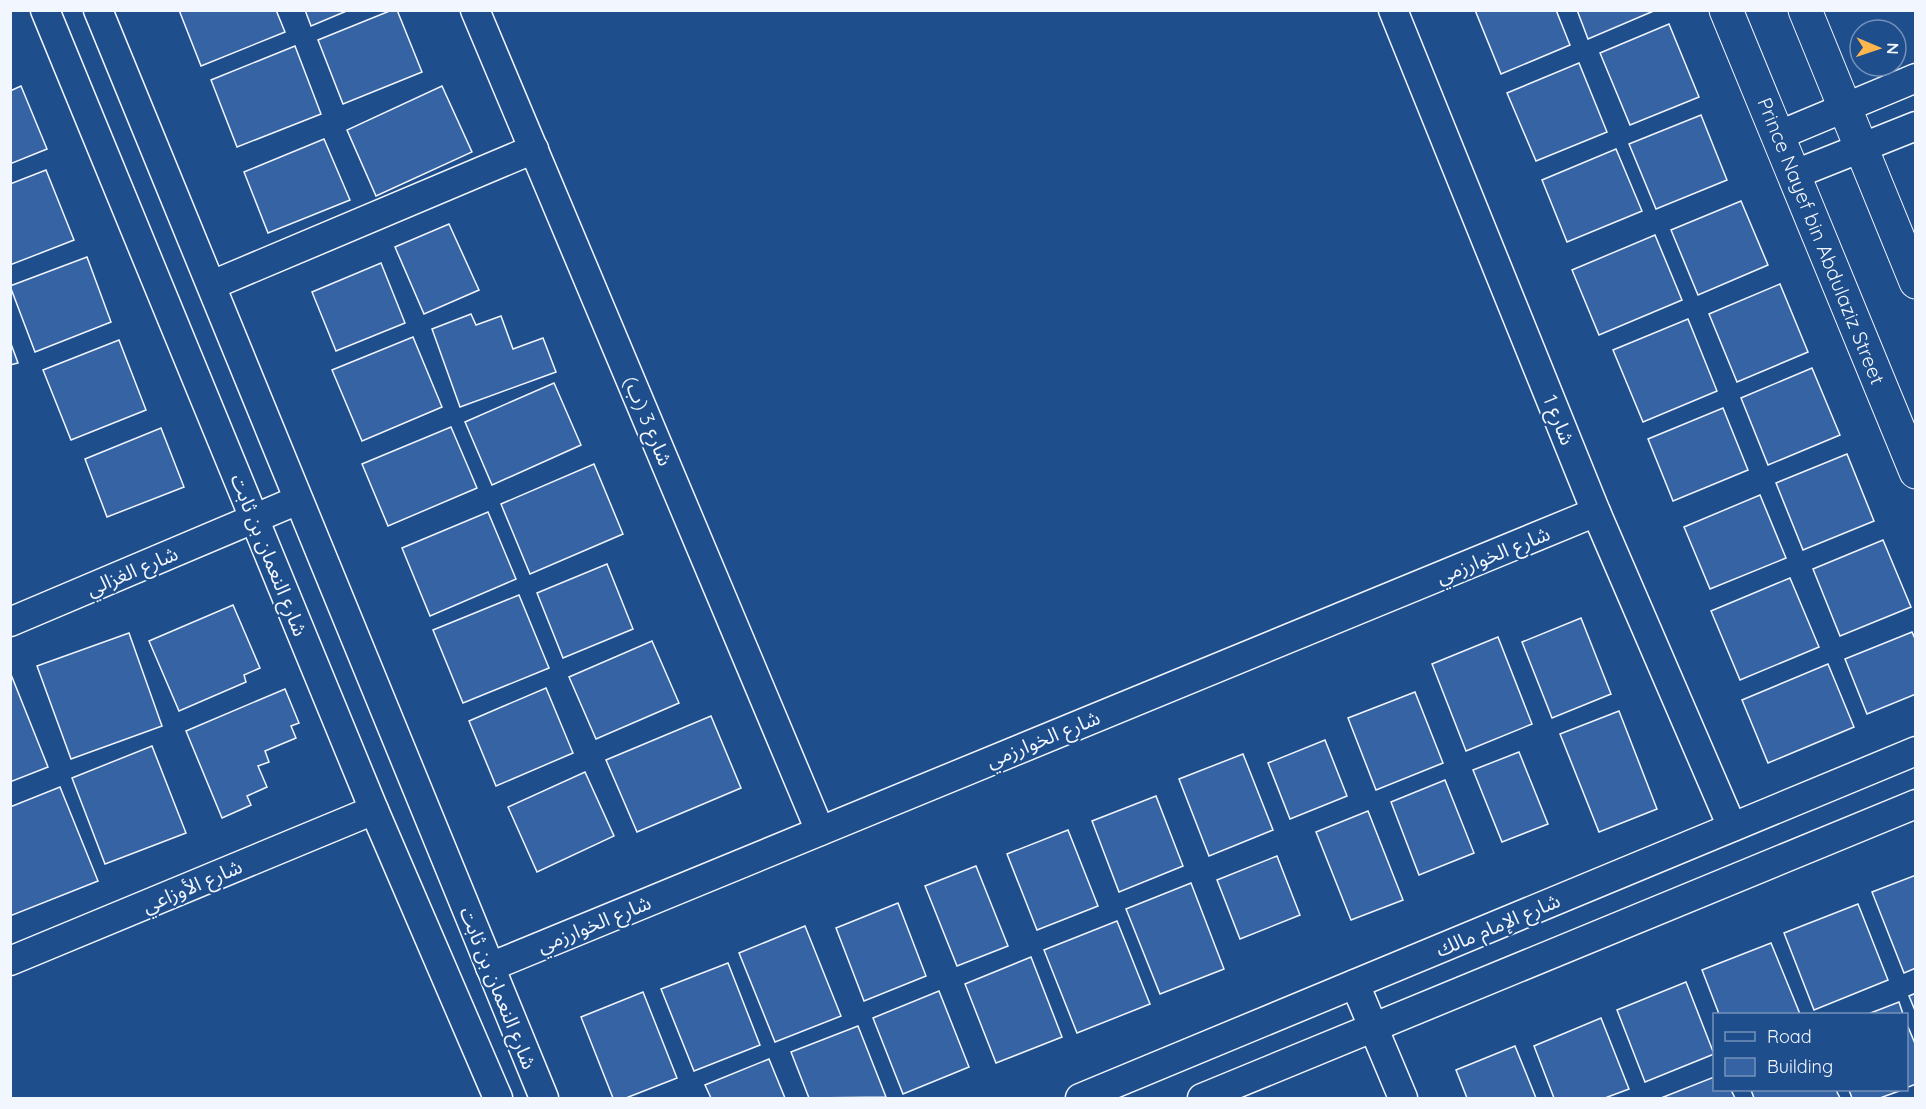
<svg xmlns="http://www.w3.org/2000/svg" width="1926" height="1109" font-family="Quicksand,'Noto Sans Arabic',sans-serif">
  <style>
    .building { fill: #3563a3; stroke: #f2f6ff; stroke-width: 1.5 }
    .lines { fill: none; stroke-linecap: round; stroke-linejoin: round }
    .minor-casing { stroke: #f2f6ff; stroke-width: 31 }
    .secondary-casing { stroke: #f2f6ff; stroke-width: 35 }
    .minor { stroke: #1f4e8c; stroke-width: 28 }
    .secondary { stroke: #1f4e8c; stroke-width: 33 }
    .labels { text-anchor: middle; stroke-width: 4.5; stroke-linejoin: round; paint-order: stroke }
    .street-label { font-size: 20px; fill: #f2f6ff; stroke: #1f4e8c }
  </style>
  <rect width="100%" height="100%" fill="#1f4e8c"/>
  <g class="building">
    <polygon points="179,10 276,10 285,32 201,66"/>
    <polygon points="305,10 349,10 311,26"/>
    <polygon points="392,10 397,10 422,72 343,104 318,40"/>
    <polygon points="1475,10 1556,10 1570,45 1501,74"/>
    <polygon points="1577,10 1656,10 1588,39"/>
    <polygon points="1669,24 1699,97 1630,125 1600,53"/>
    <polygon points="295,46 321,114 237,147 211,80"/>
    <polygon points="1579,63 1607,132 1536,161 1507,93"/>
    <polygon points="21,86 47,149 10,164 10,91"/>
    <polygon points="442,86 472,152 376,196 347,130"/>
    <polygon points="1701,115 1727,180 1656,209 1629,144"/>
    <polygon points="324,139 350,200 268,233 244,172"/>
    <polygon points="1616,149 1642,211 1567,242 1542,180"/>
    <polygon points="46,170 74,240 10,265 10,184"/>
    <polygon points="1741,201 1768,265 1698,295 1671,230"/>
    <polygon points="449,224 479,290 424,314 395,247"/>
    <polygon points="1655,235 1682,300 1599,335 1572,270"/>
    <polygon points="87,257 111,322 35,352 10,286"/>
    <polygon points="381,263 405,323 336,351 312,292"/>
    <polygon points="1780,284 1808,352 1737,382 1709,314"/>
    <polygon points="471,314 476,325 501,316 513,349 543,338 556,372 460,407 432,329"/>
    <polygon points="1688,319 1717,391 1643,422 1613,350"/>
    <polygon points="413,337 442,407 362,441 332,370"/>
    <polygon points="119,340 146,410 71,440 43,370"/>
    <polygon points="10,341 18,363 10,365"/>
    <polygon points="1812,368 1840,435 1768,465 1741,398"/>
    <polygon points="554,383 581,445 492,485 465,422"/>
    <polygon points="1723,408 1748,470 1673,501 1648,439"/>
    <polygon points="451,427 477,488 388,526 362,464"/>
    <polygon points="161,428 184,487 107,517 85,459"/>
    <polygon points="1847,454 1874,521 1803,550 1776,483"/>
    <polygon points="594,464 623,534 530,574 501,504"/>
    <polygon points="1760,495 1786,558 1710,589 1684,527"/>
    <polygon points="488,512 516,579 430,616 402,548"/>
    <polygon points="1883,540 1911,607 1840,636 1813,569"/>
    <polygon points="607,564 633,629 563,658 537,593"/>
    <polygon points="1790,578 1819,647 1740,680 1711,611"/>
    <polygon points="519,595 549,668 463,703 433,630"/>
    <polygon points="233,605 260,668 244,675 246,682 179,711 149,641"/>
    <polygon points="1581,618 1611,694 1552,718 1522,642"/>
    <polygon points="1912,632 1916,641 1916,694 1867,714 1845,659"/>
    <polygon points="129,633 162,726 71,759 37,666"/>
    <polygon points="1498,637 1532,724 1466,751 1432,664"/>
    <polygon points="652,641 679,703 596,739 569,677"/>
    <polygon points="1828,664 1854,727 1768,763 1742,700"/>
    <polygon points="10,672 48,767 10,782"/>
    <polygon points="546,688 573,753 496,786 469,721"/>
    <polygon points="285,689 299,723 291,726 296,738 265,751 269,762 258,766 267,787 247,796 251,805 222,818 186,731"/>
    <polygon points="1415,692 1443,763 1376,790 1348,718"/>
    <polygon points="1619,711 1657,809 1599,832 1560,734"/>
    <polygon points="711,716 741,788 637,832 606,760"/>
    <polygon points="1325,740 1347,796 1290,819 1268,763"/>
    <polygon points="152,746 186,833 105,864 72,778"/>
    <polygon points="1519,752 1548,824 1502,842 1473,770"/>
    <polygon points="1243,754 1273,830 1209,856 1179,779"/>
    <polygon points="585,772 614,836 537,872 508,807"/>
    <polygon points="1445,780 1474,853 1419,875 1391,802"/>
    <polygon points="60,787 98,881 10,916 10,807"/>
    <polygon points="1156,796 1183,866 1119,892 1092,821"/>
    <polygon points="1368,811 1403,900 1351,920 1316,832"/>
    <polygon points="1068,830 1098,906 1037,930 1007,854"/>
    <polygon points="1277,856 1300,915 1240,939 1217,880"/>
    <polygon points="976,866 1008,946 957,966 925,886"/>
    <polygon points="1916,875 1916,968 1904,973 1872,892"/>
    <polygon points="1191,883 1224,969 1160,994 1126,909"/>
    <polygon points="898,903 926,976 864,1001 836,928"/>
    <polygon points="1858,904 1888,980 1814,1010 1784,933"/>
    <polygon points="1117,921 1150,1004 1077,1033 1044,950"/>
    <polygon points="805,926 841,1016 775,1042 739,953"/>
    <polygon points="1771,943 1800,1014 1719,1014 1702,970"/>
    <polygon points="1031,957 1062,1037 996,1063 965,984"/>
    <polygon points="728,963 760,1045 694,1071 661,989"/>
    <polygon points="1686,982 1714,1054 1645,1082 1617,1010"/>
    <polygon points="939,991 969,1067 903,1094 873,1018"/>
    <polygon points="643,992 677,1078 626,1098 613,1098 581,1017"/>
    <polygon points="1916,993 1916,1013 1909,996"/>
    <polygon points="1899,1002 1903,1014 1868,1014"/>
    <polygon points="1601,1018 1629,1089 1605,1098 1554,1098 1534,1046"/>
    <polygon points="1906,1022 1916,1046 1916,1084 1906,1088"/>
    <polygon points="858,1026 886,1097 809,1098 791,1052"/>
    <polygon points="1515,1046 1536,1098 1467,1098 1456,1070"/>
    <polygon points="769,1059 785,1098 711,1098 705,1085"/>
    <polygon points="1714,1077 1714,1090 1731,1090 1735,1098 1661,1098"/>
    <polygon points="1751,1090 1836,1090 1840,1098 1754,1098"/>
    <polygon points="1849,1090 1902,1090 1880,1098 1852,1098"/>
  </g>
  <g class="lines">
    <g class="minor-casing">
      <g id="minor">
        <polyline points="45,10 374,810 498,1098"/>
        <polyline points="98,10 544,1098"/>
        <polyline points="475,10 820,831"/>
        <polyline points="1393,10 1596,512 1732,827"/>
        <polyline points="1777,136 1916,78"/>
        <polyline points="1793,175 1916,126"/>
        <polyline points="212,285 534,149"/>
        <polyline points="10,622 298,500"/>
        <polyline points="10,961 374,810"/>
        <polyline points="490,967 1596,512"/>
        <polyline points="1355,984 1403,1098"/>
        <polyline points="1080,1098 1916,751"/>
        <polyline points="1202,1098 1916,804"/>
      </g>
    </g>
    <g class="secondary-casing">
      <g id="secondary">
        <polyline points="1726,10 1916,472"/>
        <polyline points="1805,10 1916,282"/>
      </g>
    </g>
    <use href="#minor" class="minor"/>
    <use href="#secondary" class="secondary"/>
  </g>
  <g class="labels">
    <g class="street-label">
      <text transform="translate(1821 241) rotate(68)" y="7">Prince Nayef bin Abdulaziz Street</text>
      <text transform="translate(1559 420) rotate(68)" y="7">شارع 1</text>
      <text transform="translate(648 421) rotate(67)" y="7">شارع 3 (ب)</text>
      <text transform="translate(269 555) rotate(68)" y="7">شارع النعمان بن ثابت</text>
      <text transform="translate(1493 555) rotate(-22)" y="7">شارع الخوارزمي</text>
      <text transform="translate(132 571) rotate(-23)" y="7">شارع الغزالي</text>
      <text transform="translate(1043 739) rotate(-22)" y="7">شارع الخوارزمي</text>
      <text transform="translate(192 886) rotate(-23)" y="7">شارع الأوزاعي</text>
      <text transform="translate(594 924) rotate(-22)" y="7">شارع الخوارزمي</text>
      <text transform="translate(1498 925) rotate(-23)" y="7">شارع الإمام مالك</text>
      <text transform="translate(498 988) rotate(68)" y="7">شارع النعمان بن ثابت</text>
    </g>
  </g>
  <rect width="1926" height="1109" fill="none" stroke="#f2f6ff" stroke-width="24"/>
  <rect x="1713" y="1013" width="195" height="78" fill="#1f4e8c" stroke="#7391ba" stroke-width="1.5"/>
  <rect x="1725" y="1032" width="30" height="9" fill="#1f4e8c" stroke="#7391ba" stroke-width="1.5"/>
  <text x="1767" y="1043" font-size="18" fill="#f2f6ff">Road</text>
  <rect x="1725" y="1058" width="30" height="18" fill="#3563a3" stroke="#7391ba" stroke-width="1.5"/>
  <text x="1767" y="1073" font-size="18" fill="#f2f6ff">Building</text>
  <g transform="translate(1878 48) rotate(92)"><circle r="28" fill="#1f4e8c" stroke="#7391ba" stroke-width="1.5"/>
  <path d="M0-4.5L10 22L0 15L-10 22Z" fill="#ffb74d"/>
  <text y="-9" font-size="16" font-weight="bold" text-anchor="middle" fill="#f2f6ff">N</text>
  </g>
</svg>
